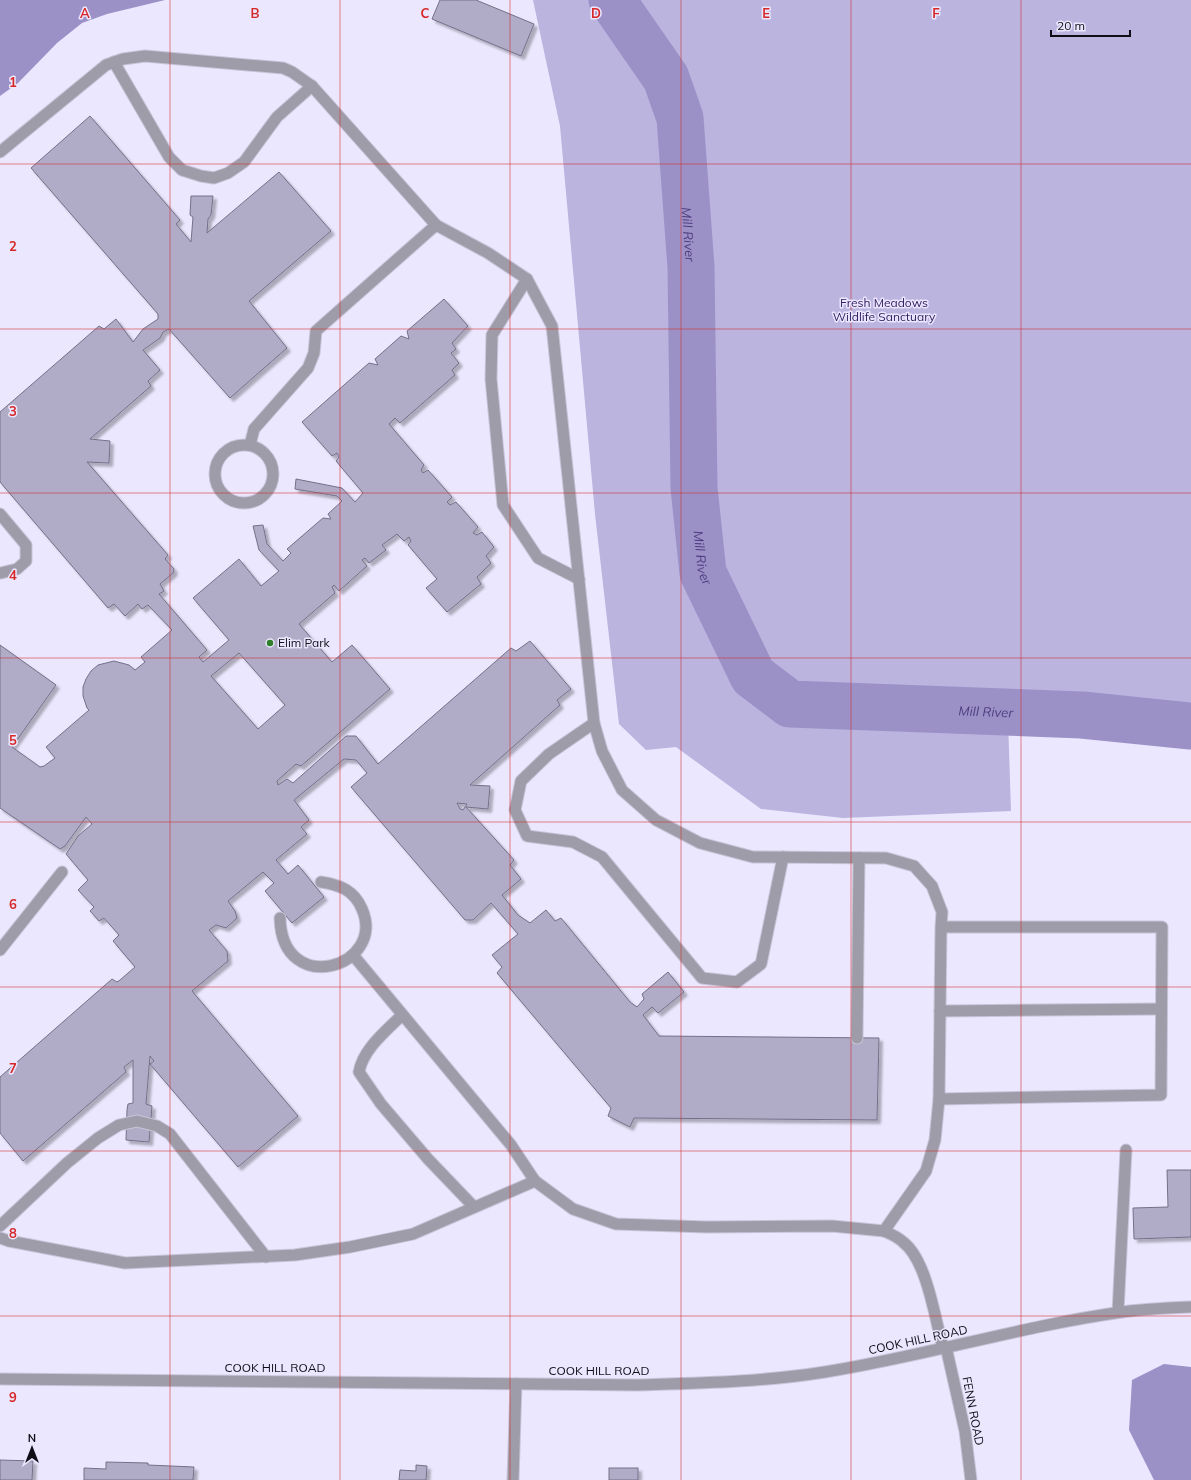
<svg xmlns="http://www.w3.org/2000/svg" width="1191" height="1480" font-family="Mulish,sans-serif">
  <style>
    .green { fill: #bbb4df }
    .water { fill: #9b91c7 }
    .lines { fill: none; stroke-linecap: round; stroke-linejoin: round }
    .river { stroke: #9b91c7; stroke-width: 47 }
    .building { fill: #b0acc7; stroke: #747089; fill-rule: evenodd; filter: url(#shadow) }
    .service-casing { stroke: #c8c4d9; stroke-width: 13 }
    .minor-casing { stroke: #c8c4d9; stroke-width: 13 }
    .tertiary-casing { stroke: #c8c4d9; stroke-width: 13 }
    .service { stroke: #9d9ca8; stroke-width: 11 }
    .minor { stroke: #9d9ca8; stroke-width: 11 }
    .tertiary { stroke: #9d9ca8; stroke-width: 11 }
    .grid { fill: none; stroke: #d62828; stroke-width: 1; stroke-opacity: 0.55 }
    .poi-dot { fill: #2d7f2a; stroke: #ebe7fe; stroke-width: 1.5 }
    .labels { text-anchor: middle; stroke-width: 3; stroke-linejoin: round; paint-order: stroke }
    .park-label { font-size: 12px; fill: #352263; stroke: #ebe7fe }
    .poi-label { font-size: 12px; fill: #0f0d16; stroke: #ebe7fe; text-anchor: start }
    .street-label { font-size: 12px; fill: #0f0d16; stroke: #ebe7fe }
    .water-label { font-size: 13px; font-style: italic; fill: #4e3d81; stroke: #ebe7fe }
    .grid-label { font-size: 13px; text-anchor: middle; font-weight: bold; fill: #d62828; stroke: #ebe7fe; stroke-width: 3; stroke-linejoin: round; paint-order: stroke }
  </style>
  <defs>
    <filter id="shadow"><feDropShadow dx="3.5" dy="3.5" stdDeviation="1" flood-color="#0004"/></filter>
  </defs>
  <rect width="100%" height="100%" fill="#ebe7fe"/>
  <polygon class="green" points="533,0 1191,0 1191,740 1166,732 1117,727 1034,724 1008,720 1011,811 843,818 761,809 676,747 646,750 619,724 595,514 560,126"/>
  <g class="water">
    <polygon points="0,0 165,0 107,14 82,23 57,43 18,83 0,96"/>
    <polygon points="1164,1364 1191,1367 1191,1480 1154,1480 1129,1430 1132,1380"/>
  </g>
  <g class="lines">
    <path class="river" id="s1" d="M612,0L666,78L680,118L691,267L694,488L703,573L753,676L790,704L1082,715L1191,726"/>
  </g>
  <g class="building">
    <polygon points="440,0 476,0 534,24 521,56 432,19"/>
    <path d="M90,116L180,220L176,224L191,242L193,217L190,215L191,196H213L211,215L208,219L207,233L279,172L331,231L249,301L287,348L230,398L169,329L163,332L160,338L143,350L160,370L148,381L151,386L90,439L110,441L109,463L87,462L168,555L165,559L174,569L173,573L160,584L164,591L159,594L207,650L199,657L203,662L229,640L193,598L239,559L261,586L279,571L259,550L253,526L263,525L267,544L283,561L291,553L287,549L323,518L331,519L328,514L342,501L337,496L295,489L296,479L342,488L355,502L363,493L336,461L339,457L337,453L332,456L302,422L369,363L378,365L375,359L401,336L409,339L407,331L444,299L468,326L452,343L456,349L451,353L459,363L452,370L455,375L400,423L395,418L389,424L424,465L421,470L423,473L428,470L452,497L447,502L450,505L456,502L478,527L473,533L477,535L482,532L494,547L486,556L491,563L477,577L481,584L447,612L426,588L437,579L408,545L411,541L409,537L404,541L397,534L382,545L386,550L369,563L365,558L362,560L367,566L339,591L334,585L332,587L335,593L299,624L332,662L352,645L390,689L301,766L296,764L277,781L278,785L287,779L293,783L346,736H356L378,764L511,648L516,651L530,641L571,689L557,700L560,705L470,785L490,786L488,809L466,807L514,860L510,865L521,879L502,895L518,915L530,923L546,910L555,921L561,918L630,1002L637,1007L644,999L642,994L668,972L684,992L658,1013L652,1007L643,1015L659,1036L879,1038L877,1120L634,1118L630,1127L608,1116L611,1108L497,973L502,967L492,955L518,934L491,903L473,920H465L351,787L367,773L356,760L344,759L294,800L309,820L301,827L307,834L276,860L288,874L298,865L324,897L292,923L265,891L274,883L263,872L228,901L235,911L237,918L226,928L216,925L209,930L227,951L228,961L192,991L298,1116L238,1167L150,1064L154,1061L150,1056L146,1104L152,1106L149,1142L126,1140L127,1110L128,1104L133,1103V1060L124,1067L126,1072L23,1161L0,1133V1077L112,979L117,982L120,980L135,967L113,941L119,935L104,918L99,921L90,911L94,907L78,890L88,880L66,854L78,836L92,824L86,817L65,846L60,849L0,808V645L56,685L12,747L40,767L44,766L55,758L46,747L89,710L87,708L83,696V687L86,679L91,671L98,665L114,661L129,665L135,670L145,662L141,657L172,630L148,605L142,609L138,604L125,616L114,604L108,608L0,482V412L99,326L104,329L116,319L133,342L143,329L158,319V314L31,168ZM239,653L285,705L258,729L211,676ZM457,803L467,804L463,810L460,809Z"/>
    <polygon points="1167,1170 1191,1170 1191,1237 1134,1239 1133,1208 1168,1207"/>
    <polygon points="0,1460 33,1461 32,1480 0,1480"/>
    <polygon points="106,1462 148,1463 148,1465 194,1467 193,1480 84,1480 84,1468 106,1469"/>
    <polygon points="416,1465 427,1466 426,1480 399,1480 400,1470 416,1471"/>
    <rect x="609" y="1468" width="29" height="12"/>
  </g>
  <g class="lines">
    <g class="service-casing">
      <g id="service">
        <polyline points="114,62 169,157 182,170 201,176 214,178 228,173 244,162 277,117 312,86"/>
        <polyline points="0,152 106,65 123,59 145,56 283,68 292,72 312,86 436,225 316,331 314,353 308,368 254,429 250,445"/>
        <polyline points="436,225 488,253 527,279 552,326 594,723 602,751 622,790 656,820 700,843 753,857 886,858 914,866 932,886 942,912 941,927 1162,927 1161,1095 939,1099 941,927"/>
        <polyline points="527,279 492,335 491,379 503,505 538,558 579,579"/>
        <circle cx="244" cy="474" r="29"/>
        <polyline points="0,514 26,545 26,561 17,569 1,573"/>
        <polyline points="594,723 549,754 521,781 515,810 527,836 573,842 602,857 702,978 737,982 761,964 783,857"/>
        <path d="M280,918C282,999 387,967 362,909C354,890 340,885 321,882"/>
        <polyline points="0,950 62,872"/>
        <polyline points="353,955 511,1145 535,1181"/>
        <polyline points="940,1011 1161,1009"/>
        <path d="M402,1015C386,1031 363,1049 359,1072L381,1104L428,1159L474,1207"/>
        <polyline points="857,1038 859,858"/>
        <path d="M939,1099L935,1140L926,1171L884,1231C891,1234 898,1237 903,1242C927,1260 935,1319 943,1348"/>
        <polyline points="0,1226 67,1163 98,1138 119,1125 137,1121 157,1126 170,1134 266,1257"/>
        <polyline points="0,1238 9,1241 125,1263 295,1255 350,1247 413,1234 535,1181 573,1209 616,1224 707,1227 832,1226 884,1231"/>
        <polyline points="1118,1312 1126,1150"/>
      </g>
    </g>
    <g class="minor-casing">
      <g id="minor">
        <polyline points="946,1347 965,1431 971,1480"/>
        <polyline points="513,1480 516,1384"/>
      </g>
    </g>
    <g class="tertiary-casing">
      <path id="tertiary" d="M0,1379L635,1385C699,1383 762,1382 825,1372C925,1356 1022,1326 1122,1312C1144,1309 1168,1308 1191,1307"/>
    </g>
    <use href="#service" class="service"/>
    <use href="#minor" class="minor"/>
    <use href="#tertiary" class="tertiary"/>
  </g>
  <path class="grid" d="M170,0V1480M340,0V1480M510,0V1480M681,0V1480M851,0V1480M1021,0V1480M0,164H1191M0,329H1191M0,493H1191M0,658H1191M0,822H1191M0,987H1191M0,1151H1191M0,1316H1191"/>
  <circle class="poi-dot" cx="270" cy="643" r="4"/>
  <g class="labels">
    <g class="park-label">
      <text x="884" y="307">Fresh Meadows<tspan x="884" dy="14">Wildlife Sanctuary</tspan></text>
    </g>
    <g class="poi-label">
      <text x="278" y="647">Elim Park</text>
    </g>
    <g class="street-label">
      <text transform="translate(918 1340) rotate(-12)" y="4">COOK HILL ROAD</text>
      <text x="275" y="1372">COOK HILL ROAD</text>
      <text x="599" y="1375">COOK HILL ROAD</text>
      <text transform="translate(973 1411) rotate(79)" y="4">FENN ROAD</text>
    </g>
    <g class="water-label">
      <text dy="5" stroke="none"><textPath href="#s1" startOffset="254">Mill River</textPath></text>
      <text dy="5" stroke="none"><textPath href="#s1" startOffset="578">Mill River</textPath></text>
      <text dy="5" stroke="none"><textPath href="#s1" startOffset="950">Mill River</textPath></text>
    </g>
  </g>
  <g class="grid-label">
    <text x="85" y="18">A</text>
    <text x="255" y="18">B</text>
    <text x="425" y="18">C</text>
    <text x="596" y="18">D</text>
    <text x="766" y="18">E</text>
    <text x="936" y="18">F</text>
    <text x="13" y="87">1</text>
    <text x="13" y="251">2</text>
    <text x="13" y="416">3</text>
    <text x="13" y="580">4</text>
    <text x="13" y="745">5</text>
    <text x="13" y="909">6</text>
    <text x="13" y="1073">7</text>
    <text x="13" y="1238">8</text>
    <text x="13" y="1402">9</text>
  </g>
  <g transform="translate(32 1448)" stroke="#ebe7fe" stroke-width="3" paint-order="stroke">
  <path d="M0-3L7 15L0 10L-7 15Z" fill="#0f0d16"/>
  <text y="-6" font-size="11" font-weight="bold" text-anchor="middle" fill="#0f0d16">N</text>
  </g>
  <path d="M1051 30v6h79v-6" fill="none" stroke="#0f0d16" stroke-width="2"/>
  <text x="1057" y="30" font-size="12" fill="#0f0d16" stroke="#ebe7fe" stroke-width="3" paint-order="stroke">20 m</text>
</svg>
